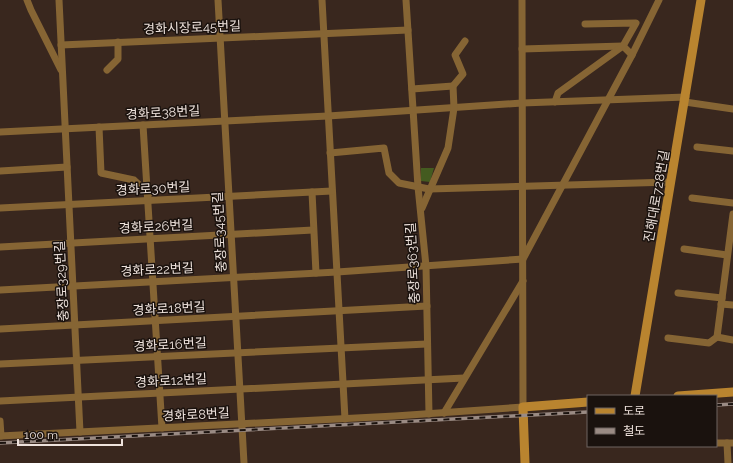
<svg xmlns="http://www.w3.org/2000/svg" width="733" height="463" font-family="Raleway,'Noto Sans KR',sans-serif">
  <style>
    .green { fill: #445b20 }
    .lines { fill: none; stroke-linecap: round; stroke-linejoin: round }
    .street { stroke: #866534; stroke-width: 7 }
    .secondary { stroke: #b9842f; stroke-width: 9 }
    .rail-casing { stroke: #9a8b84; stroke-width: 3.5 }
    .rail { stroke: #1a120e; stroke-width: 2; stroke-dasharray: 6; stroke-linecap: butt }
    .labels { text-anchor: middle; stroke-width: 3; stroke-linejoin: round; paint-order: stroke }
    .street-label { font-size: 13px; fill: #eee2dc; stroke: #1a120e }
  </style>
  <rect width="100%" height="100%" fill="#39271e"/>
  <polygon class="green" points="421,168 434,168 430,182 421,181"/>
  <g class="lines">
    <g class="street">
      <polyline points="27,0 31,10 61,70"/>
      <polyline points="59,0 80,432"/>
      <polyline points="218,0 244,463"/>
      <polyline points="322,0 345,419"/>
      <polyline points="406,0 418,187 426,266 429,414"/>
      <polyline points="61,45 408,30"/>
      <polyline points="522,49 623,46 632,55"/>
      <polyline points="107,70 118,59 118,42"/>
      <polyline points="412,89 453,86"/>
      <polyline points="555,102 558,93 623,46 636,23 585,24"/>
      <polyline points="685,102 733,109"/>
      <polyline points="143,125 162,428"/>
      <polyline points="99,127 101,173 134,180 149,194"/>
      <polyline points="0,132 328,116 522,103 686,97"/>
      <polyline points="697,147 733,151"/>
      <polyline points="330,153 384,148 389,173 399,183 429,189 671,182"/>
      <polyline points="0,171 67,167"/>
      <polyline points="312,192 316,273"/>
      <polyline points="692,198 733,203"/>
      <polyline points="0,208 332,191"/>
      <polyline points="422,208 448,148 454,108 453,86 463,74 455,55 465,41"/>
      <polyline points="0,247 313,230"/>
      <polyline points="684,249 727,255"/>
      <polyline points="0,290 337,272 523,259 632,55 659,0"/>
      <polyline points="678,293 722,298"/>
      <polyline points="721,304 733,305"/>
      <polyline points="0,329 427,306"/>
      <polyline points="717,337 733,340"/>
      <polyline points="668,338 709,343 717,337 733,214"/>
      <polyline points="0,364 427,344"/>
      <polyline points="0,401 464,378"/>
      <polyline points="444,413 523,281"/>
      <polyline points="0,421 1,436"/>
      <polyline points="0,436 395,416 523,407 522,0"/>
      <polyline points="716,443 733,443"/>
      <polyline points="727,443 728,463"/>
    </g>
    <g class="secondary">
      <polyline points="635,396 701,0"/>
      <polyline points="678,396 733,392"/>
      <polyline points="525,463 523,407 588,402"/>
    </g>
    <g class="rail-casing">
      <g id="rail">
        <polyline points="716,405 733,404"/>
        <polyline points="0,443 588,412"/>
      </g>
    </g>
    <use href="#rail" class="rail"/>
  </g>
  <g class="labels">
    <g class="street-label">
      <text transform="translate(192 27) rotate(-2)" y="5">경화시장로45번길</text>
      <text transform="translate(163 112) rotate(-3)" y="5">경화로38번길</text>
      <text transform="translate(153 188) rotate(-3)" y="5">경화로30번길</text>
      <text transform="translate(656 196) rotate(-80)" y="5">진해대로728번길</text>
      <text transform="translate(156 226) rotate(-3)" y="5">경화로26번길</text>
      <text transform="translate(219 232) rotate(-93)" y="5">충장로345번길</text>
      <text transform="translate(412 263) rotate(-93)" y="5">충장로363번길</text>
      <text transform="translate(157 269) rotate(-3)" y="5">경화로22번길</text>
      <text transform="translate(61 281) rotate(-93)" y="5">충장로329번길</text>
      <text transform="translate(169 308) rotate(-3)" y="5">경화로18번길</text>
      <text transform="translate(170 344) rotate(-3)" y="5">경화로16번길</text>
      <text transform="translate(171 380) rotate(-3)" y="5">경화로12번길</text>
      <text transform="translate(196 414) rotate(-3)" y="5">경화로8번길</text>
    </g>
  </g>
  <rect x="587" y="395" width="130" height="52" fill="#1a120e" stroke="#6f6560"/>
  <rect x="595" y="408" width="20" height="6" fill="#b9842f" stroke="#6f6560"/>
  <text x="623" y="415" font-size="12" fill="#eee2dc">도로</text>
  <rect x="595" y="428" width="20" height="6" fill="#9a8b84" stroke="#6f6560"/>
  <text x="623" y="435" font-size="12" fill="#eee2dc">철도</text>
  <path d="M18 439v6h104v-6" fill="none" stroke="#eee2dc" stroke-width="2"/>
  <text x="24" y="439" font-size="12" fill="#eee2dc" stroke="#1a120e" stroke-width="3" paint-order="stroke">100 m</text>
</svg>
